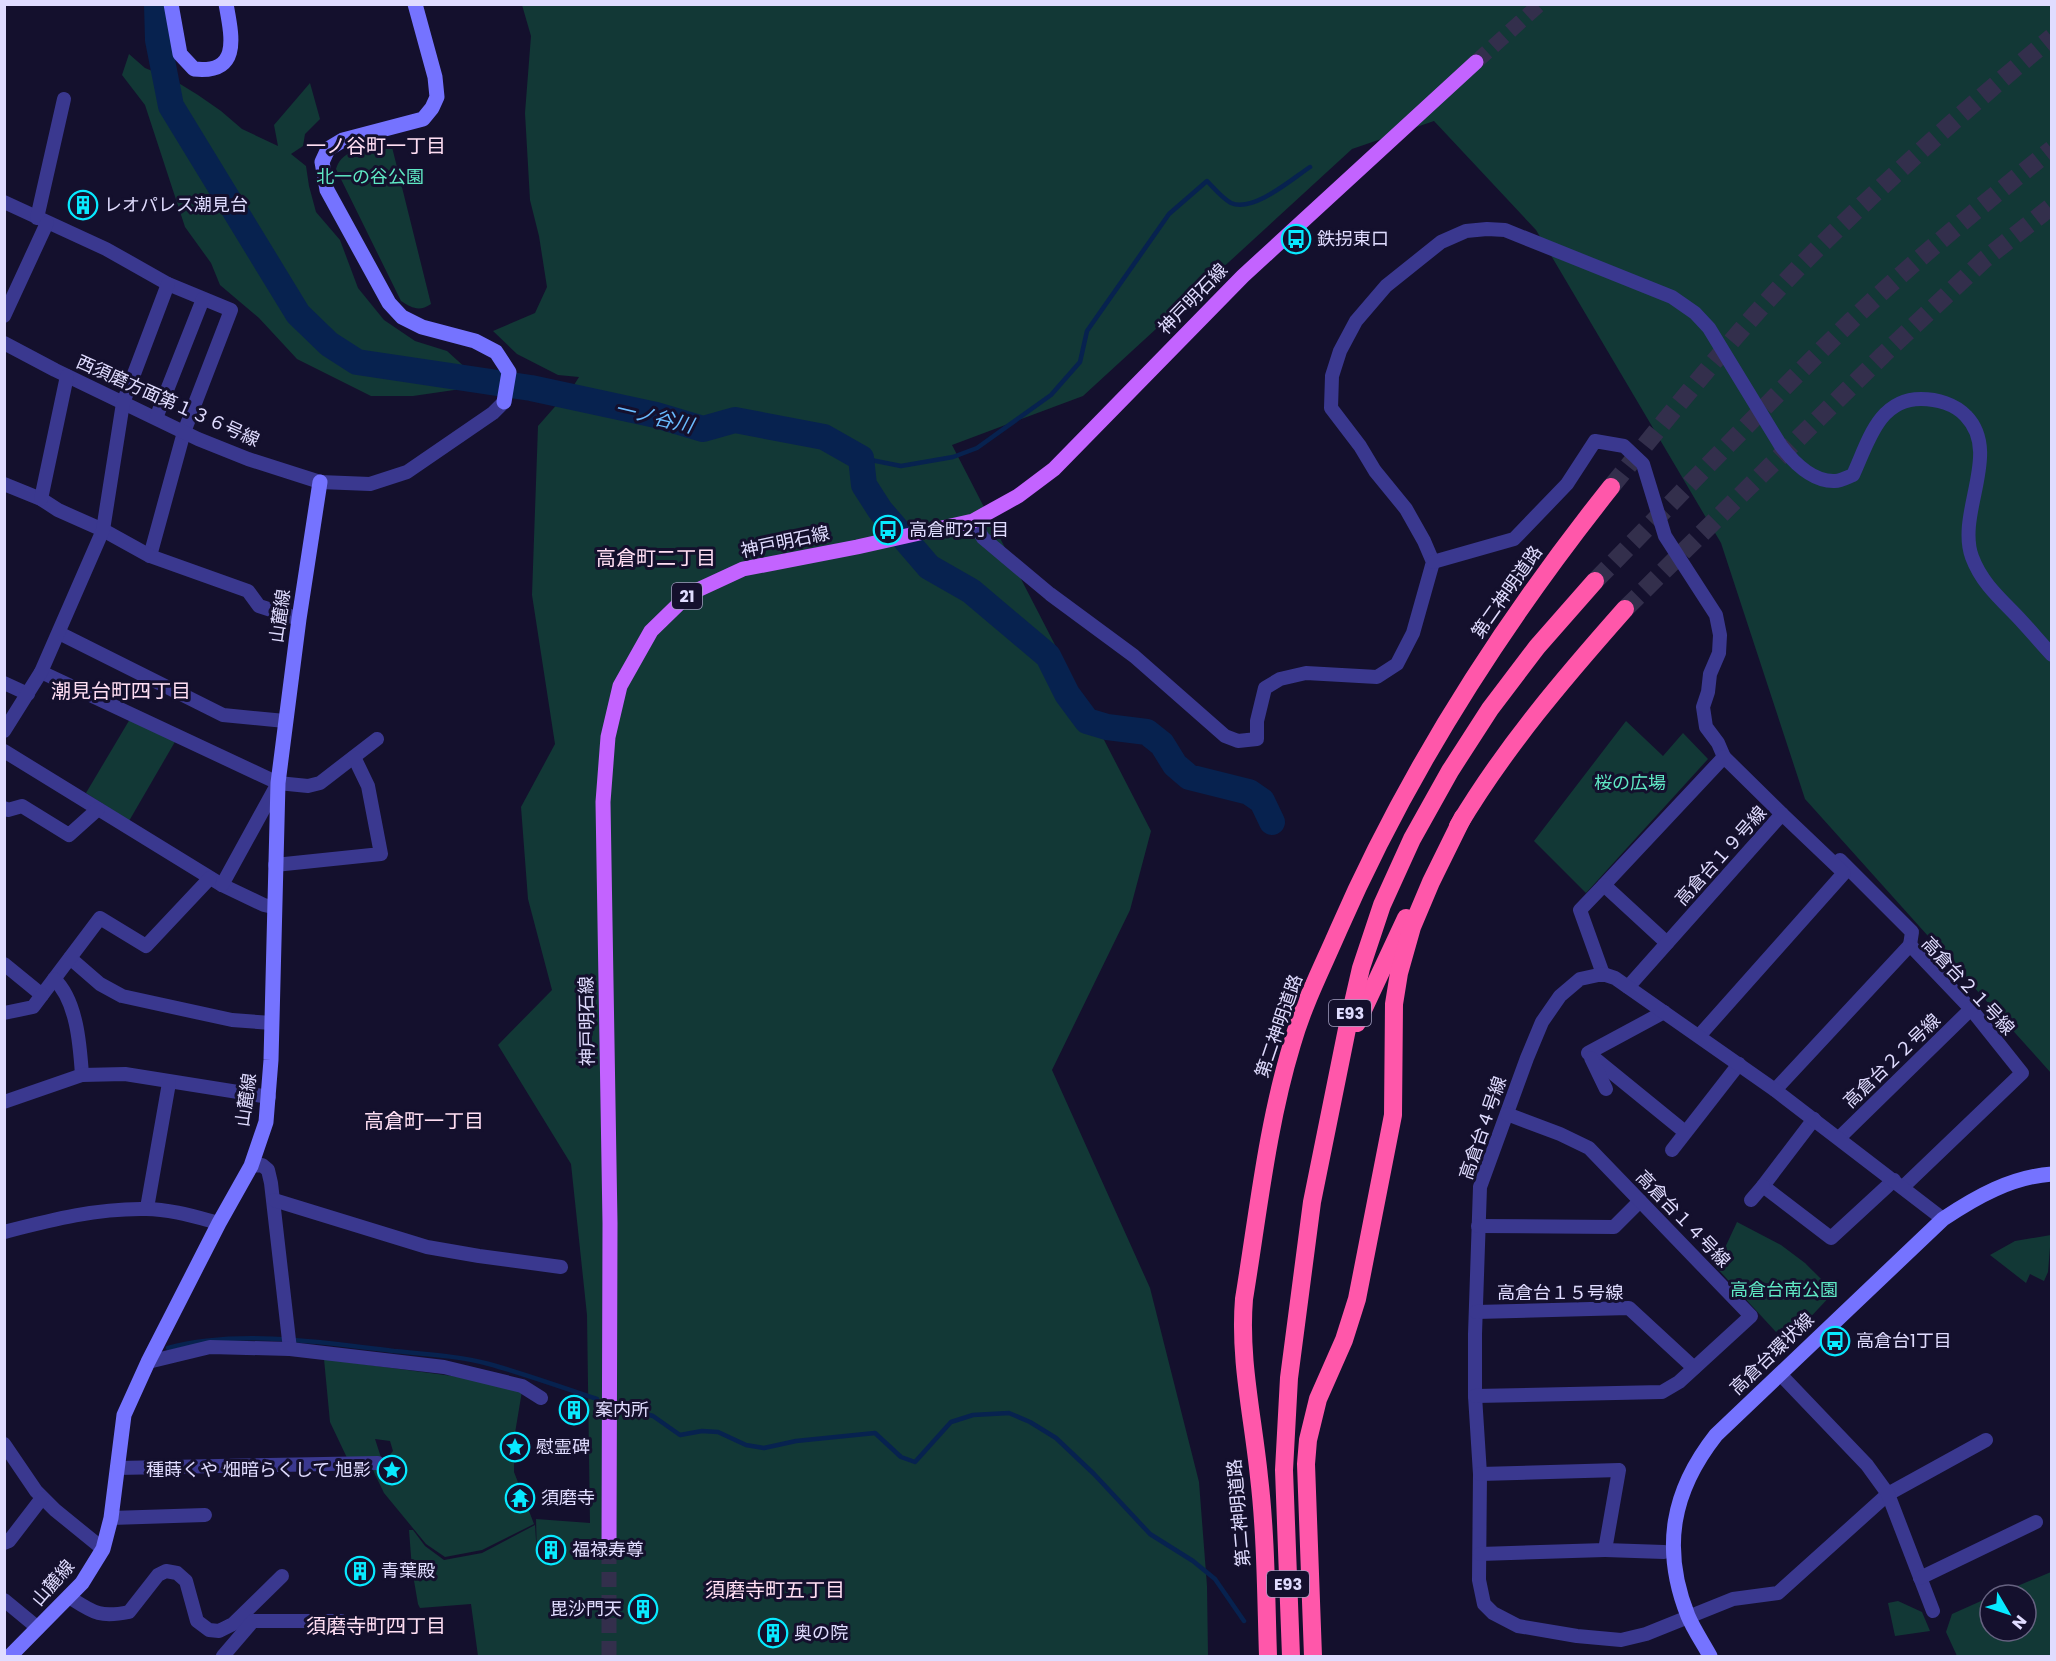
<svg xmlns="http://www.w3.org/2000/svg" width="2056" height="1661" font-family="Poppins,'Noto Sans JP',sans-serif">
  <style>
    .green { fill: #123836; fill-rule: evenodd }
    .lines { fill: none; stroke-linecap: round; stroke-linejoin: round }
    .stream { stroke: #07224f; stroke-width: 4.5 }
    .river { stroke: #07224f; stroke-width: 26 }
    .primary-tunnel { stroke: #332f4c; stroke-width: 15; stroke-dasharray: 15 8; stroke-linecap: butt }
    .highway-tunnel { stroke: #332f4c; stroke-width: 18; stroke-dasharray: 18 9; stroke-linecap: butt }
    .street { stroke: #3a388f; stroke-width: 14 }
    .secondary { stroke: #7573ff; stroke-width: 15 }
    .primary { stroke: #c363ff; stroke-width: 15 }
    .highway { stroke: #ff57aa; stroke-width: 18 }
    .labels { text-anchor: middle; stroke-width: 6; stroke-linejoin: round; paint-order: stroke }
    .shield { fill: #14102d; stroke: #a39fc0; stroke-width: 1.5 }
    .shield-label { font-size: 16px; font-weight: bold; fill: #e0dcff }
    .park-label { font-size: 18px; fill: #5fe8c4; stroke: #14102d }
    .poi-label { font-size: 18px; fill: #e0dcff; stroke: #14102d; text-anchor: start }
    .street-label { font-size: 18px; fill: #e0dcff; stroke: #14102d }
    .neighbourhood-label { font-size: 20px; fill: #ffdef3; stroke: #14102d }
    .water-label { font-size: 20px; font-style: italic; fill: #6abcff; stroke: #14102d }
  </style>
  <rect width="100%" height="100%" fill="#14102d"/>
  <g class="green">
    <polygon points="522,5 2051,5 2051,1073 1805,799 1721,543 1536,230 1434,121 1352,149 1083,396 952,445 1151,831 1130,910 1052,1070 1150,1288 1199,1482 1207,1586 1208,1656 478,1656 471,1604 420,1608 418,1604 412,1569 409,1530 413,1530 425,1546 444,1560 482,1553 535,1525 537,1556 536,1519 590,1523 587,1315 571,1164 498,1045 552,990 528,899 521,807 555,744 532,595 538,426 574,385 579,377 558,375 517,354 493,331 535,313 547,287 539,236 530,200 525,113 531,36"/>
    <polygon points="129,54 145,68 172,79 198,95 221,111 242,129 278,146 274,125 310,83 320,119 305,134 303,146 291,154 306,166 309,186 316,212 340,240 358,288 384,320 415,341 447,351 468,370 461,389 413,396 371,396 297,359 259,318 220,285 211,263 185,227 145,105 122,75"/>
    <path d="M391,143L431,304C419,312 412,308 401,301L336,169C342,147 372,147 391,143Z"/>
    <polygon points="130,719 176,740 129,821 86,793"/>
    <polygon points="1626,721 1663,756 1683,733 1708,759 1586,893 1534,841"/>
    <polygon points="1737,1222 1781,1245 1805,1263 1834,1292 1789,1340 1779,1329 1776,1332 1716,1267"/>
    <polygon points="2051,1235 2048,1272 2044,1281 2030,1274 2026,1283 1990,1255 2015,1241"/>
    <path d="M324,1359L460,1377L522,1391L514,1439V1472L534,1524L482,1550L445,1557L426,1544L384,1493L369,1462H349L330,1422ZM375,1439L390,1441L393,1451L387,1458L393,1481L389,1482Z"/>
    <polygon points="2051,1572 2051,1656 1957,1656 1946,1632 1952,1614 1990,1597 1990,1631 2026,1631 2026,1595 1996,1595"/>
    <polygon points="1898,1601 1922,1612 1930,1631 1895,1636 1888,1603"/>
  </g>
  <g class="lines">
    <g class="stream">
      <path d="M861,458L901,466L953,457L977,448L1051,395L1080,362L1087,331L1169,214L1207,181C1214,188 1222,198 1231,203C1253,213 1292,179 1310,167"/>
      <path d="M168,1348C237,1329 323,1342 394,1351C425,1354 459,1356 489,1364C525,1374 561,1387 597,1399"/>
      <polyline points="622,1407 653,1416 680,1435 702,1431 718,1432 746,1445 764,1448 796,1441 875,1433 901,1457 915,1462 951,1422 973,1415 1009,1413 1030,1422 1056,1438 1094,1474 1150,1534 1193,1561 1215,1579 1244,1621"/>
    </g>
    <polyline class="river" points="157,4 158,40 171,106 298,314 329,344 357,362 531,388 656,415 703,429 735,420 824,437 861,458 864,485 880,510 929,567 971,591 1048,656 1067,694 1087,721 1107,727 1147,732 1162,744 1175,765 1189,777 1249,792 1262,801 1272,822"/>
    <g class="primary-tunnel">
      <polyline points="1476,62 1540,4"/>
      <polyline points="609,1656 609,1550"/>
    </g>
    <g class="highway-tunnel">
      <path d="M1611,487C1674,410 1736,331 1806,260C1884,182 1967,108 2052,37"/>
      <path d="M1595,581C1681,494 1764,406 1851,321C1915,260 1983,204 2052,149"/>
      <polyline points="1625,609 1883,355 1985,259 2052,206"/>
    </g>
    <g class="street">
      <polyline points="4,202 106,249 168,284 231,310 184,432 150,556"/>
      <polyline points="37,218 64,99"/>
      <polyline points="4,316 47,223"/>
      <polyline points="4,343 55,370 198,439 248,459 320,482 370,484 407,472 493,413 504,402"/>
      <polyline points="156,418 203,299"/>
      <polyline points="4,484 41,499 58,510 103,530 150,556 248,591 259,606 299,619"/>
      <polyline points="41,499 67,376"/>
      <path d="M973,521L983,538L1050,594L1134,656L1225,736L1238,741L1257,739V721L1265,688L1280,679L1306,673L1377,677L1397,664L1413,633L1433,562L1424,541L1406,509L1375,471L1360,446L1331,408L1332,376L1340,351L1356,321L1386,286L1441,242L1466,231L1487,229L1505,230L1672,297L1695,313L1709,328L1781,446C1794,463 1813,482 1835,481C1841,481 1848,477 1853,475C1868,443 1878,399 1921,399C1937,399 1955,404 1966,416C2002,453 1956,513 1972,557C1980,579 1995,594 2012,611C2026,625 2038,640 2052,655"/>
      <polyline points="1433,562 1514,539 1567,484 1595,441 1624,446 1643,464 1665,536 1716,615 1720,635 1719,653 1710,674 1708,692 1703,707 1706,727 1718,743 1724,757"/>
      <polyline points="59,633 223,715 285,721"/>
      <polyline points="41,672 278,783 308,786 320,783 377,739"/>
      <polyline points="4,683 28,694"/>
      <polyline points="4,731 41,672 103,530 123,403 168,284"/>
      <polyline points="4,751 222,885 264,905 273,907"/>
      <polyline points="4,808 8,810 22,806 69,835 98,809"/>
      <polyline points="1840,860 1912,932 1910,945"/>
      <polyline points="275,865 381,854 368,786 354,757"/>
      <polyline points="222,885 278,783"/>
      <polyline points="1667,943 1604,885 1724,757 1782,814"/>
      <polyline points="70,958 100,984 122,996 232,1020 272,1023"/>
      <polyline points="4,964 42,995 100,918 146,946 210,878"/>
      <polyline points="1603,974 1580,910 1604,885"/>
      <path d="M54,979C77,1000 80,1046 82,1075"/>
      <polyline points="1628,987 1782,814 1844,873 1699,1036"/>
      <polyline points="1664,1012 1588,1053 1685,1132"/>
      <polyline points="4,1013 33,1007 42,995"/>
      <polyline points="1591,1058 1606,1089"/>
      <polyline points="1775,1090 1910,945 1971,1009 2022,1073 1903,1187"/>
      <polyline points="4,1102 82,1075 125,1074 269,1097"/>
      <polyline points="1814,1119 1763,1186 1831,1238 1894,1180"/>
      <polyline points="1839,1138 1971,1009"/>
      <polyline points="1672,1150 1739,1064"/>
      <polyline points="251,1166 262,1165 268,1170 271,1183 290,1349"/>
      <polyline points="274,1200 427,1247 479,1256 561,1267"/>
      <polyline points="1751,1200 1763,1186"/>
      <polyline points="147,1208 169,1083"/>
      <polyline points="1943,1219 1775,1090 1615,978 1603,974 1580,979 1560,996 1542,1022 1527,1058 1480,1187 1475,1334 1475,1396 1480,1474 1479,1580 1484,1604 1493,1613 1518,1626 1577,1636 1621,1640 1646,1634 1733,1599 1778,1593 1888,1494 1986,1440"/>
      <polyline points="1478,1226 1614,1227 1640,1201"/>
      <path d="M4,1232C51,1220 97,1208 146,1209C170,1209 196,1217 219,1223"/>
      <polyline points="1476,1312 1629,1308 1694,1368"/>
      <polyline points="148,1362 210,1347 290,1349 444,1367 522,1386 541,1398"/>
      <polyline points="1780,1374 1867,1465 1888,1494 1933,1611"/>
      <polyline points="1475,1396 1662,1392 1679,1382 1751,1316 1589,1148 1560,1134 1507,1114"/>
      <polyline points="4,1444 36,1491 55,1510 103,1549"/>
      <polyline points="117,1468 378,1463"/>
      <polyline points="111,1518 205,1515"/>
      <polyline points="4,1543 9,1541 42,1498"/>
      <polyline points="1605,1550 1664,1552"/>
      <polyline points="1480,1554 1605,1550 1619,1470 1480,1474"/>
      <polyline points="1920,1578 2036,1522"/>
      <path d="M69,1597C94,1613 100,1618 129,1612L158,1575L166,1571L177,1573L186,1581L197,1621L209,1630L219,1631L233,1624L282,1576"/>
      <polyline points="4,1600 38,1628"/>
      <polyline points="223,1656 253,1621 341,1621"/>
    </g>
    <g class="secondary">
      <path d="M171,4L180,54L194,69C241,74 232,37 226,4"/>
      <polyline points="415,4 435,77 437,97 432,108 423,119 343,140 328,149 322,162 327,190 389,303 402,317 422,327 475,341 496,352 509,372 504,402"/>
      <polyline points="10,1656 82,1583 103,1549 111,1518 124,1415 148,1362 219,1223 251,1166 266,1122 271,1060 278,783 299,619 320,482"/>
      <path d="M1710,1656C1703,1643 1694,1630 1688,1616C1661,1548 1672,1491 1716,1435L1943,1219C1976,1197 2011,1177 2052,1174"/>
    </g>
    <polyline class="primary" points="609,1550 610,1223 603,802 608,737 620,686 651,631 689,594 743,569 857,547 973,521 1018,496 1054,469 1243,276 1476,62"/>
    <g class="highway">
      <path d="M1458,826C1505,747 1564,678 1625,609"/>
      <polyline points="1357,1023 1406,918"/>
      <path d="M1268,1656C1266,1597 1266,1536 1259,1477C1253,1417 1239,1359 1244,1299C1258,1214 1267,1126 1292,1044C1303,1005 1322,968 1338,931C1408,770 1502,624 1611,487"/>
      <polyline points="1291,1656 1284,1470 1289,1378 1312,1202 1347,1029 1361,968 1382,905 1412,839 1450,771 1490,709 1537,647 1595,581"/>
      <polyline points="1313,1656 1306,1464 1308,1440 1318,1399 1344,1340 1357,1299 1393,1115 1394,1004 1399,973 1412,927 1431,882 1463,817"/>
    </g>
  </g>
  <defs>
    <g id="building-ring" transform="scale(1.5)"><circle r="9.5" fill="#14102d" stroke="#08e9ff" stroke-width="1.5"/><path d="M-4-6H4V6H1V3H-1V6H-4ZM-2.5-4.3h1.7v1.8h-1.7ZM.8-4.3h1.7v1.8H.8ZM-2.5-1h1.7V.8h-1.7ZM.8-1h1.7V.8H.8Z" fill="#08e9ff"/></g>
    <g id="bus-ring" transform="scale(1.5)"><circle r="9.5" fill="#14102d" stroke="#08e9ff" stroke-width="1.5"/><path d="M-5-6H5V4H4V6H2V4H-2V6H-4V4H-5ZM-3.5-4V0h7V-4ZM-3.5 1.2v1.5H-2V1.2ZM2 1.2v1.5H3.5V1.2Z" fill="#08e9ff"/></g>
    <g id="sight-ring" transform="scale(1.5)"><circle r="9.5" fill="#14102d" stroke="#08e9ff" stroke-width="1.5"/><path d="M0-6L1.8-2.2L6-1.7L2.9 1.2L3.7 5.4L0 3.3L-3.7 5.4L-2.9 1.2L-6-1.7L-1.8-2.2Z" fill="#08e9ff"/></g>
    <g id="temple-ring" transform="scale(1.5)"><circle r="9.5" fill="#14102d" stroke="#08e9ff" stroke-width="1.5"/><path d="M0-6L5-2H3V0L6.5 2.5H4V6H1.5V3h-3V6H-4V2.5H-6.5L-3 0V-2H-5Z" fill="#08e9ff"/></g>
  </defs>
  <g fill-rule="evenodd">
    <use href="#building-ring" x="83" y="205"/>
    <use href="#bus-ring" x="1296" y="239"/>
    <use href="#bus-ring" x="888" y="530"/>
    <use href="#bus-ring" x="1835" y="1341"/>
    <use href="#building-ring" x="574" y="1410"/>
    <use href="#sight-ring" x="515" y="1447"/>
    <use href="#sight-ring" x="392" y="1470"/>
    <use href="#temple-ring" x="520" y="1498"/>
    <use href="#building-ring" x="551" y="1550"/>
    <use href="#building-ring" x="360" y="1571"/>
    <use href="#building-ring" x="643" y="1609"/>
    <use href="#building-ring" x="773" y="1633"/>
  </g>
  <g class="labels">
    <g class="shield">
      <rect x="672" y="583" width="30" height="26" rx="4.5"/>
      <rect x="1329" y="1000" width="42" height="26" rx="4.5"/>
      <rect x="1267" y="1571" width="42" height="26" rx="4.5"/>
    </g>
    <g class="shield-label">
      <text x="687" y="602">21</text>
      <text x="1350" y="1019">E93</text>
      <text x="1288" y="1590">E93</text>
    </g>
    <g class="park-label">
      <text x="370" y="183">北一の谷公園</text>
      <text x="1630" y="789">桜の広場</text>
      <text x="1784" y="1296">高倉台南公園</text>
    </g>
    <g class="poi-label">
      <text x="104" y="211">レオパレス潮見台</text>
      <text x="1317" y="245">鉄拐東口</text>
      <text x="909" y="536">高倉町2丁目</text>
      <text x="1856" y="1347">高倉台1丁目</text>
      <text x="595" y="1416">案内所</text>
      <text x="536" y="1453">慰霊碑</text>
      <text x="371" y="1476" text-anchor="end">種蒔くや 畑暗らくして 旭影</text>
      <text x="541" y="1504">須磨寺</text>
      <text x="572" y="1556">福禄寿尊</text>
      <text x="381" y="1577">青葉殿</text>
      <text x="622" y="1615" text-anchor="end">毘沙門天</text>
      <text x="794" y="1639">奥の院</text>
    </g>
    <g class="street-label">
      <text transform="translate(1193 299) rotate(-46)" y="6">神戸明石線</text>
      <text transform="translate(168 401) rotate(24)" y="6">西須磨方面第１３６号線</text>
      <text transform="translate(785 542) rotate(-12)" y="6">神戸明石線</text>
      <text transform="translate(1507 592) rotate(-55)" y="6">第二神明道路</text>
      <text transform="translate(280 616) rotate(-82)" y="6">山麓線</text>
      <text transform="translate(1721 856) rotate(-48)" y="6">高倉台１９号線</text>
      <text transform="translate(1968 986) rotate(47)" y="6">高倉台２１号線</text>
      <text transform="translate(587 1021) rotate(-91)" y="6">神戸明石線</text>
      <text transform="translate(1279 1026) rotate(-71)" y="6">第二神明道路</text>
      <text transform="translate(1892 1061) rotate(-44)" y="6">高倉台２２号線</text>
      <text transform="translate(246 1100) rotate(-82)" y="6">山麓線</text>
      <text transform="translate(1483 1128) rotate(-71)" y="6">高倉台４号線</text>
      <text transform="translate(1683 1219) rotate(46)" y="6">高倉台１４号線</text>
      <text x="1560" y="1299">高倉台１５号線</text>
      <text transform="translate(1772 1354) rotate(-44)" y="6">高倉台環状線</text>
      <text transform="translate(1239 1513) rotate(-95)" y="6">第二神明道路</text>
      <text transform="translate(53 1583) rotate(-49)" y="6">山麓線</text>
    </g>
    <g class="neighbourhood-label">
      <text x="376" y="153">一ノ谷町一丁目</text>
      <text x="656" y="565">高倉町二丁目</text>
      <text x="121" y="698">潮見台町四丁目</text>
      <text x="424" y="1128">高倉町一丁目</text>
      <text x="775" y="1597">須磨寺町五丁目</text>
      <text x="376" y="1633">須磨寺町四丁目</text>
    </g>
    <g class="water-label">
      <text transform="translate(654 417) rotate(13)" y="7">一ノ谷川</text>
    </g>
  </g>
  <rect width="2056" height="1661" fill="none" stroke="#e0dcff" stroke-width="12"/>
  <g transform="translate(2008 1613) rotate(129)"><circle r="28" fill="#14102d" stroke="#666281" stroke-width="1.5"/>
  <path d="M0-4.5L10 22L0 15L-10 22Z" fill="#08e9ff"/>
  <text y="-9" font-size="16" font-weight="bold" text-anchor="middle" fill="#e0dcff">N</text>
  </g>
</svg>
